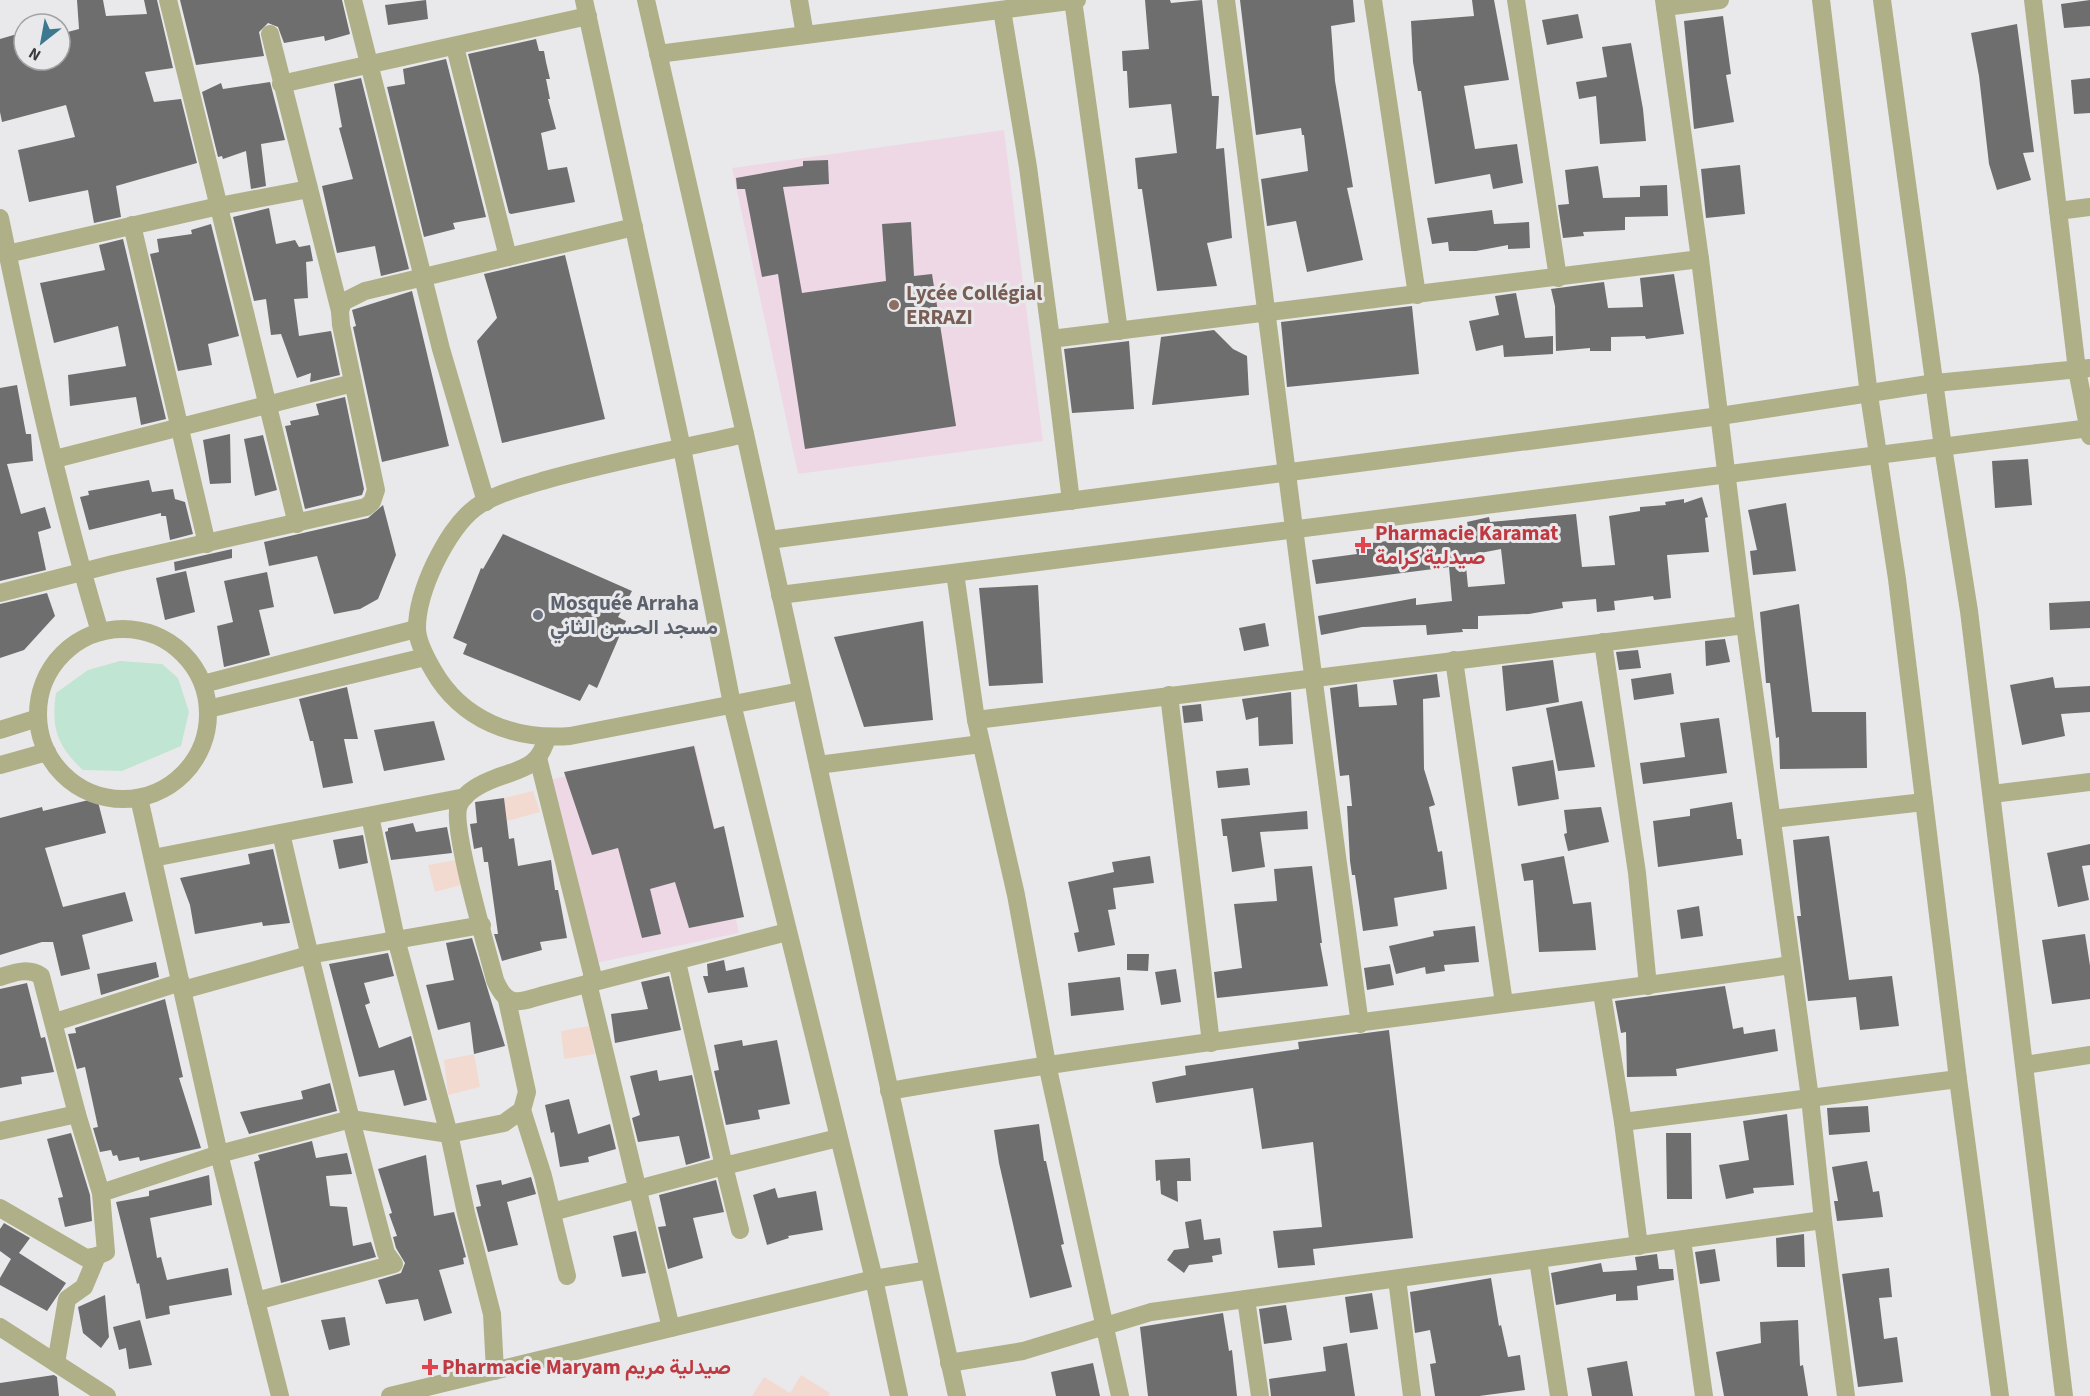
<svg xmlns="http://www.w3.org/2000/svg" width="2090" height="1396" font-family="'Source Sans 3',Vazirmatn,sans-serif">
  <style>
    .commercial { fill: #f2dad1 }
    .education { fill: #efd8e5 }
    .green { fill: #c0e5d2 }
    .building { fill: #6e6e6f; fill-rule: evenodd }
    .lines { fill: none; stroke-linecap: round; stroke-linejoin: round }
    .minor { stroke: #afb088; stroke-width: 18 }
    .education-dot { fill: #8d6e63; stroke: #e9e9eb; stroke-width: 2 }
    .health-dot { fill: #e0444e; stroke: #e9e9eb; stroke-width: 2 }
    .worship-dot { fill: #6b7280; stroke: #e9e9eb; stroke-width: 2 }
    .labels { text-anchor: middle; stroke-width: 6; stroke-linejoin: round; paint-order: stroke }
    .education-label { font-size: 21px; font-weight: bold; fill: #785e54; stroke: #e9e9eb; text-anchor: start }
    .health-label { font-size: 21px; font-weight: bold; fill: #be3a42; stroke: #e9e9eb; text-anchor: start }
    .worship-label { font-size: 21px; font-weight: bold; fill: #5b616d; stroke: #e9e9eb; text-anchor: start }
  </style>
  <rect width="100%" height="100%" fill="#e9e9eb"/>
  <g class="commercial">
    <polygon points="533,791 540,812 507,821 504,798"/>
    <polygon points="456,860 461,885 435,892 428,865"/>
    <polygon points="589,1026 595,1054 564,1059 561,1031"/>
    <polygon points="474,1054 480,1087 448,1095 444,1060"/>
    <polygon points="801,1375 830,1393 828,1396 752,1396 764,1377 790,1393"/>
  </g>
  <g class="education">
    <polygon points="1004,130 1043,441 798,474 732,168"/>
    <polygon points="695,745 739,933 591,964 546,781"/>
  </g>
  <path class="green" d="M120,661L162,664L178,678L189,712L181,746L122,771L83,770C57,746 51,728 56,693L88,670Z"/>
  <g class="building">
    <polygon points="77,0 103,0 106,16 147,14 144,0 157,0 173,68 145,72 154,102 181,99 197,163 116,186 121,217 94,223 88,190 29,202 18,150 75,137 66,105 2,122 0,112 0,39 24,32 24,60 60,60 60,34 79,29"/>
    <polygon points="180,0 342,0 350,34 325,41 324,36 284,43 278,27 268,23 259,32 264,56 196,65"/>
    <polygon points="426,0 428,19 388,25 385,5"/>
    <polygon points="1145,0 1170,0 1171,3 1202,0 1212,96 1219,96 1216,149 1224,148 1232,238 1207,243 1217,286 1157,291 1142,189 1138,189 1135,158 1177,153 1171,104 1129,108 1127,71 1123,71 1122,51 1149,49"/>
    <polygon points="1240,0 1353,0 1355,22 1331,26 1335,81 1353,187 1347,188 1363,260 1307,272 1296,221 1267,226 1261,179 1308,171 1304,135 1302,135 1301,128 1256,135"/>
    <polygon points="1472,0 1494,0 1509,80 1464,86 1475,149 1517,144 1523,183 1493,189 1490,174 1435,184 1421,91 1418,91 1413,62 1411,21 1474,16"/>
    <polygon points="2090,0 2090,26 2064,28 2061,4"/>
    <polygon points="1578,14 1583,38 1547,45 1542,20"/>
    <polygon points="1723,16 1731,74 1726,75 1734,122 1694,129 1684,21"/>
    <polygon points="2017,24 2034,152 2023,153 2031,180 1997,190 1989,164 1979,76 1971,33"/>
    <polygon points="536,39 539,51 544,51 546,62 550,79 546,79 550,99 548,99 556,129 541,133 548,170 567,167 575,202 511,214 509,213 468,54"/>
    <polygon points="1631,43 1643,109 1646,141 1600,144 1596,96 1579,99 1576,82 1607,77 1602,47"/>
    <polygon points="446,59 486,217 453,223 455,229 424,237 387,87 405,84 403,69"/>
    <polygon points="361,78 409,269 381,276 375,246 337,253 322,186 353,179 339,128 342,127 334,84"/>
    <polygon points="2090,78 2090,113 2074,114 2071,80"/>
    <polygon points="270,82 285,140 261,144 266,186 251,189 246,151 223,159 222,156 218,157 202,92 221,83 223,89"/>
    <polygon points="828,160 829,184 783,187 802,293 886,281 882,224 911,222 914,276 932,274 956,426 805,449 778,274 762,277 745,189 737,189 736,178 803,166 803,161"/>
    <polygon points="1740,165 1745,214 1706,218 1701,169"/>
    <polygon points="1598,166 1603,198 1640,197 1640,186 1667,185 1668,216 1625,217 1625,230 1583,232 1584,236 1563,238 1558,205 1569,204 1565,170"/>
    <polygon points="269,208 276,244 295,240 299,247 310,245 313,261 306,262 308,298 294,299 299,336 331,331 340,375 310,382 311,373 297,378 281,334 271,335 266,299 254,301 233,217"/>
    <polygon points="1492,210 1494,224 1529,222 1530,248 1508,249 1508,245 1476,251 1449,251 1448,242 1432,244 1427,218"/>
    <polygon points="211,224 239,336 208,344 212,365 178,371 150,254 159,252 157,239 192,234 191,230"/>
    <polygon points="123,239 166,419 141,425 136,397 70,406 68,375 126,366 118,326 54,343 40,283 105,270 99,245"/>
    <polygon points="565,255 605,419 502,443 477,341 497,318 484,274"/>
    <polygon points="1674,274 1684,334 1646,339 1645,336 1611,337 1611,351 1590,351 1590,348 1556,351 1555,306 1551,289 1604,282 1608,308 1643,307 1640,278"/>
    <polygon points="412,291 449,446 382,462 353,327 356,326 352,310"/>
    <polygon points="1516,293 1525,338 1553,336 1553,354 1504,357 1503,345 1476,351 1469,321 1499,315 1495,296"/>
    <polygon points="1412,306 1419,374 1287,387 1281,322"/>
    <polygon points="1214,330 1233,349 1247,356 1249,395 1152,405 1161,337"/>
    <polygon points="1129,341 1134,409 1072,413 1064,349"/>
    <polygon points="17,385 26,434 31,434 33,461 7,464 21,514 45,507 51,528 38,532 46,570 0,581 0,388"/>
    <polygon points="345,397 364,489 362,495 305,509 285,426 291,425 290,421 319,415 316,404"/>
    <polygon points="230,434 231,483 210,484 203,440"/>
    <polygon points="263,435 277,490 255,496 244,439"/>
    <polygon points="2028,459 2032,505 1995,508 1992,461"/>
    <polygon points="149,480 152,492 173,489 175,499 185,502 193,534 170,540 166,516 161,516 161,513 89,530 80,497 89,495 88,491"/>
    <path d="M1702,497L1708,517L1705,518L1709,552L1667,555L1671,598L1654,600L1653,596L1614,601L1615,610L1597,612L1596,599L1562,602L1563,608L1529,614L1478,616V629H1462L1463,632L1427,635L1426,625L1362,627L1321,635L1318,616L1416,598V605L1452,601L1449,567L1316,584L1312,560L1357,554L1355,545L1387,541L1386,531L1435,530L1436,539L1470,536L1467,522L1489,517L1490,522L1576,514L1582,567L1615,565L1609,516L1640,511V507L1666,505L1665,502L1684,499V503ZM1501,549L1505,584L1468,587L1465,556Z"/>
    <polygon points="1786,503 1796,571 1753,575 1750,551 1757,550 1748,510"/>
    <polygon points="383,505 396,555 378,599 360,609 334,614 317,556 269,566 264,542 368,518"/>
    <polygon points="503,534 632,591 618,617 626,621 597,688 589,684 580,701 463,654 467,644 453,638 481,568 483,569"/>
    <polygon points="232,549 232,558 175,571 174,562"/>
    <polygon points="186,571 195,612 165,620 156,578"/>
    <polygon points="267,572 274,607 259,610 270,655 224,667 217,626 233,622 224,581"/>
    <polygon points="1038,585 1043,683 989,686 979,588"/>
    <polygon points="47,593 55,616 24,650 0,658 0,604"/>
    <polygon points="2090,601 2090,628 2050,630 2049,603"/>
    <polygon points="1799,604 1812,712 1866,712 1867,768 1780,769 1779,737 1776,738 1770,683 1766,683 1760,612"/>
    <polygon points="923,621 933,720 864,727 834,637"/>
    <polygon points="1265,623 1269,646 1244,651 1239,628"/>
    <polygon points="1725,639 1730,662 1706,666 1705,641"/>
    <polygon points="1638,650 1641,668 1619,670 1616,652"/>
    <polygon points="1553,660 1559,702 1506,711 1502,666"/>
    <polygon points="1671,673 1674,694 1634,700 1631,679"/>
    <polygon points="1437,674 1440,697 1423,699 1424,769 1435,805 1429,807 1438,852 1442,851 1447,889 1394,898 1398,926 1363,931 1355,875 1352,875 1350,861 1347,806 1352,806 1349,775 1340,776 1330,688 1357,684 1359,707 1397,705 1393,680"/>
    <polygon points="2053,677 2055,688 2090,686 2090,712 2061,714 2065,736 2022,745 2010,685"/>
    <polygon points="347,687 358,739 344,739 353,783 323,788 313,741 310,741 299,699"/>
    <polygon points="1291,692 1293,744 1259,746 1258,717 1246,720 1242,699"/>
    <polygon points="1582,701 1595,767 1558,771 1546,708"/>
    <polygon points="1201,704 1203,721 1184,723 1182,706"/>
    <polygon points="1719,718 1727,773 1643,784 1640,763 1685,757 1680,723"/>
    <polygon points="434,721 445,760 384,771 374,730"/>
    <polygon points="694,746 714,829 724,826 744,917 689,928 675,882 650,889 661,934 642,938 618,848 592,855 564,772"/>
    <polygon points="1553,760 1559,799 1518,806 1512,767"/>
    <polygon points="1248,768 1250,785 1218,788 1216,771"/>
    <polygon points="97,798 106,833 45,848 63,907 125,892 133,921 82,935 90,969 61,976 53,942 42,942 0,955 0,818 42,807 43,811"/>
    <polygon points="504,798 509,839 514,838 518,866 551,860 555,890 558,890 567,938 540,942 542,950 502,961 494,934 498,934 488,862 484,862 482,847 474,849 470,824 477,823 475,802"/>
    <polygon points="1732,802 1737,839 1741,839 1743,855 1658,867 1653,821 1690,816 1690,809"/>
    <polygon points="1601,807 1609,842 1568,851 1564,834 1567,833 1564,810"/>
    <polygon points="1307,811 1308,829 1260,832 1265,867 1232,872 1227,836 1223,836 1221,819"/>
    <polygon points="413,823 416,832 447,827 452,853 391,860 385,832 388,831 388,828"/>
    <polygon points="363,835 368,863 339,869 333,840"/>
    <polygon points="1829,836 1849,980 1892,976 1899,1026 1860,1030 1856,997 1808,1001 1797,916 1801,916 1793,840"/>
    <polygon points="2090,844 2090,865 2082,866 2089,900 2058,907 2047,853"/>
    <polygon points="273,849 290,923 263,926 262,922 195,934 190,905 180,878 250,864 248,854"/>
    <polygon points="1150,856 1154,883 1113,888 1116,909 1108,910 1115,945 1078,952 1074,933 1079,932 1068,882 1114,872 1112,862"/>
    <polygon points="1564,856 1573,904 1591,902 1596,950 1539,952 1533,880 1524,881 1521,864"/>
    <polygon points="1312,866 1322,943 1320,943 1328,986 1217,998 1214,972 1242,968 1234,904 1277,901 1274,869"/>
    <polygon points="1699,906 1703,936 1681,939 1677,910"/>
    <polygon points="1475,926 1479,962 1444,965 1445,971 1426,974 1425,967 1396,974 1389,946 1434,936 1433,931"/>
    <polygon points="2085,934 2090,966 2090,999 2052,1004 2042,940"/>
    <polygon points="472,938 505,1046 474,1054 470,1022 438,1030 426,985 454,980 446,943"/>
    <polygon points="388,953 394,976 364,983 370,1003 365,1005 379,1048 411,1036 427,1100 404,1106 394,1070 359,1077 329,964"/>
    <polygon points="1127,954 1149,954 1148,971 1127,970"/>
    <polygon points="724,960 726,971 744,967 748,987 708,993 703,976 708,976 707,964"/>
    <polygon points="156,962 159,977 101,995 97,974"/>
    <polygon points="1390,964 1394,985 1367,990 1364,968"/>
    <polygon points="1176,969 1181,1002 1161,1005 1155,972"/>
    <polygon points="669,976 681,1030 615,1043 611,1014 648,1009 641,982"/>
    <polygon points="1120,977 1124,1010 1071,1016 1068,983"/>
    <polygon points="27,983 41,1038 45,1037 54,1072 21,1077 22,1084 0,1088 0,989"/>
    <polygon points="1725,986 1733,1029 1743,1027 1744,1034 1775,1029 1778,1051 1676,1069 1677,1076 1627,1077 1626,1032 1621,1033 1615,1001"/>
    <polygon points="165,999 183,1077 179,1078 201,1148 140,1161 139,1157 119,1161 117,1155 113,1156 111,1150 100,1152 93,1128 98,1127 85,1067 77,1069 68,1034 76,1033 75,1028"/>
    <polygon points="1389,1030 1413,1238 1313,1249 1315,1265 1278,1268 1273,1231 1322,1227 1313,1142 1262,1149 1253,1088 1156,1103 1152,1082 1186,1075 1185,1066 1299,1049 1298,1042"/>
    <polygon points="742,1040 743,1046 777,1040 790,1104 758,1110 760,1119 726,1125 714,1071 719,1070 714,1045"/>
    <polygon points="657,1070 659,1081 692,1075 710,1158 686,1165 679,1136 638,1142 632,1118 640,1115 630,1076"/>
    <polygon points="330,1083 337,1111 249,1134 240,1112 303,1099 301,1091"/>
    <polygon points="569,1099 578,1134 610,1124 616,1149 588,1157 589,1162 560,1167 554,1132 551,1133 545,1105"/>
    <polygon points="1868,1106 1870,1132 1829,1135 1827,1108"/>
    <polygon points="1787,1114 1794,1185 1753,1188 1754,1193 1726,1199 1719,1165 1749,1160 1743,1121"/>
    <polygon points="1039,1124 1044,1161 1046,1161 1064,1244 1061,1245 1072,1287 1030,1298 999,1163 994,1130"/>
    <polygon points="71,1133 90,1195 92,1221 65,1227 58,1198 63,1197 47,1139"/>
    <polygon points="1666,1133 1691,1133 1692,1199 1667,1199"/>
    <polygon points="312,1141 316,1158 347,1153 352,1174 326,1176 330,1206 347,1207 353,1246 371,1242 376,1257 281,1283 254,1162 260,1160 258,1155"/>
    <polygon points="426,1155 434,1216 454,1212 466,1257 463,1258 464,1264 439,1270 452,1313 424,1321 418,1299 386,1304 378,1280 401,1273 405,1263 396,1248 393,1237 397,1236 389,1214 392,1213 378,1169"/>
    <polygon points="1190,1158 1191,1181 1177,1181 1178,1202 1161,1194 1160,1180 1156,1181 1155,1160"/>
    <polygon points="1867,1161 1873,1192 1879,1191 1883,1217 1837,1221 1834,1201 1838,1201 1832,1167"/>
    <polygon points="209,1175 212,1205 150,1218 157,1258 161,1257 167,1280 228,1268 232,1295 169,1306 170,1314 146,1319 139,1283 137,1284 116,1202 149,1196 149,1191"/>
    <polygon points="531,1177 536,1194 507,1202 518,1245 488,1252 476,1207 481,1206 476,1185 501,1180 502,1185"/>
    <polygon points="716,1180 724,1212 693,1218 703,1258 668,1269 658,1227 666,1226 659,1195"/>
    <polygon points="775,1188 778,1198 816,1191 823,1230 788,1236 789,1238 767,1245 753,1195"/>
    <polygon points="1201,1219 1204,1240 1220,1238 1222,1254 1212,1256 1213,1262 1189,1265 1184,1273 1167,1260 1174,1250 1189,1248 1185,1222"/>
    <polygon points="4,1223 30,1238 19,1253 66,1283 47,1311 0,1285 0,1278 11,1259 0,1251 0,1229"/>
    <polygon points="636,1231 646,1273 622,1277 613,1236"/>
    <polygon points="1804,1234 1805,1267 1777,1267 1776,1238"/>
    <polygon points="1715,1249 1720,1281 1700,1284 1695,1252"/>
    <polygon points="1657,1254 1659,1269 1673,1269 1674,1280 1637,1286 1638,1300 1616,1301 1616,1294 1556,1305 1551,1273 1601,1263 1603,1272 1637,1270 1635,1257"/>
    <polygon points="1889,1268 1892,1297 1879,1298 1884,1339 1897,1337 1903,1382 1858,1387 1842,1274"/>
    <polygon points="1491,1278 1499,1326 1501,1325 1508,1357 1520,1355 1525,1390 1479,1396 1435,1396 1430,1364 1436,1363 1430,1330 1415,1333 1410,1292"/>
    <polygon points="1372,1293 1378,1329 1350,1333 1345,1297"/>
    <polygon points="105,1295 109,1337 101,1348 83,1333 78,1307"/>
    <polygon points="1286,1305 1292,1340 1264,1344 1259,1309"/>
    <polygon points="1223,1313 1229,1351 1232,1350 1237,1396 1148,1396 1140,1327"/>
    <polygon points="345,1317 350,1345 329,1350 321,1320"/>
    <polygon points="140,1320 152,1365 129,1369 126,1348 119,1350 113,1327"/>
    <polygon points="1798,1320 1800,1366 1803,1365 1808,1396 1724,1396 1716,1352 1761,1343 1760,1322"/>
    <polygon points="1347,1343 1355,1396 1271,1396 1269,1379 1326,1371 1323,1347"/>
    <polygon points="1627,1361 1633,1396 1592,1396 1587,1368"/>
    <polygon points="1093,1363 1100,1396 1056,1396 1051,1372"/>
    <polygon points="54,1375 57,1377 59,1396 0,1396 0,1383"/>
  </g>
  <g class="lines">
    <g class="minor">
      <polyline points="168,0 297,524"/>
      <polyline points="353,0 441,349 486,502"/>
      <polyline points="584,0 682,448 732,704 874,1279 899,1396"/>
      <polyline points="646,0 745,434 957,1396"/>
      <polyline points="799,0 805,35"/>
      <polyline points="1073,0 1119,331"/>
      <path d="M1226,0C1271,341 1312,683 1360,1024"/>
      <polyline points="1373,0 1417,295"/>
      <polyline points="1516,0 1558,278"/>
      <polyline points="1664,0 1700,259 1745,625 1810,1098 1823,1220 1846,1396"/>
      <polyline points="1821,0 1869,395 1897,579 1958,1079 2000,1396"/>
      <polyline points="1882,0 1943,447 1969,611 2064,1396"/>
      <polyline points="2033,0 2077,370 2090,436"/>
      <polyline points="1665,7 1720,0"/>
      <polyline points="1002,10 1028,167 1051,339"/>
      <polyline points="270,34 340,311"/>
      <polyline points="455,47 508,257"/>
      <polyline points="658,54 1077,0"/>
      <polyline points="281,84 588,16"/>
      <polyline points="2058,211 2090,207"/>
      <path d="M0,218C29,357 59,496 100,632"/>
      <polyline points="132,225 207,544"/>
      <polyline points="7,254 219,206 309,189"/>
      <path d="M745,434C678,449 609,462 542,481C520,488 494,494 475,508C457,522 445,543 435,563C426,582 417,605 417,628C417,641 426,658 433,670C462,721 514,740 570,736L801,691"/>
      <polyline points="55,459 353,383"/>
      <polyline points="1071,501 1051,339 1700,259"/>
      <polyline points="769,540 1720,416 1935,383 2090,368"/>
      <polyline points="955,573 976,720 1016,895 1047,1064 1120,1396"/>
      <polyline points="0,593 113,564 366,507 372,502 376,490 341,325 340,311 343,302 365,291 634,227"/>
      <polyline points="780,595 2090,428"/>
      <circle cx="123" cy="714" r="85"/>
      <polyline points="1603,642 1637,873 1648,986"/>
      <polyline points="1454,660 1504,1003"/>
      <polyline points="203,684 416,629"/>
      <polyline points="1169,695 1211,1043"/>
      <polyline points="208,709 425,657"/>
      <polyline points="976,720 1745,625"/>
      <polyline points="0,730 38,718"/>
      <path d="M547,738C538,768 523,768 496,778C483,783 465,791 459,805C450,825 488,952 495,980C508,1011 521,1001 548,994L787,932"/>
      <polyline points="538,758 594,981"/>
      <polyline points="0,765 47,752"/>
      <polyline points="818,765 981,744"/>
      <polyline points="1992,794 2090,782"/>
      <polyline points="139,798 219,1154 280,1396"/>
      <polyline points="370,816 396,939 449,1134 466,1213 492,1314 495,1371"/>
      <polyline points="1772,819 1924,802"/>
      <polyline points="153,858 465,797"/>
      <path d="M0,977C14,973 28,967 41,976L77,1114L101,1193"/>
      <polyline points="588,983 671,1328"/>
      <polyline points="183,990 309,955 482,925"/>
      <polyline points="1602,993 1623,1122 1639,1246"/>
      <polyline points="55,1022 181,982"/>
      <polyline points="2025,1065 2090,1055"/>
      <path d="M889,1091C1188,1039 1491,1009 1791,965"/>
      <polyline points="522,1110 543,1176 567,1276"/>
      <polyline points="1623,1122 1958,1079"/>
      <polyline points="0,1131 77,1114"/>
      <polyline points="0,1208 86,1258 97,1256"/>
      <polyline points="552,1212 724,1166 677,962"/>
      <polyline points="740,1230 724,1166 838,1138"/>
      <polyline points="1682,1240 1704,1396"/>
      <polyline points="1538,1260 1559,1396"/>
      <polyline points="1397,1279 1412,1396"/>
      <polyline points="1246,1299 1260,1396"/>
      <path d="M256,1301L394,1264L386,1253C349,1114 313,974 281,833"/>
      <polyline points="0,1327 107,1396"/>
      <polyline points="56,1363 67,1299 84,1287 97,1256 106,1252 101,1193 219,1154 351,1119 449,1134 504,1123 522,1110 527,1092 507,1000"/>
      <polyline points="949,1363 1023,1351 1151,1312 1823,1220"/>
      <polyline points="390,1396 874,1279 929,1270"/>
    </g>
  </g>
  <circle class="education-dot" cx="894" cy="305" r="6"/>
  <g class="health-dot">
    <path d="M1360 536h6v6h6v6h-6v6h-6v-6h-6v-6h6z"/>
    <path d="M427 1358h6v6h6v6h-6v6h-6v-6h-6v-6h6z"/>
  </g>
  <circle class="worship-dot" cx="538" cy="615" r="6"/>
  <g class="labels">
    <g class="education-label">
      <text x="906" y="300">Lycée Collégial<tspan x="906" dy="24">ERRAZI</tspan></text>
    </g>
    <g class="health-label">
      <text x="1375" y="540">Pharmacie Karamat<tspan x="1375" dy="24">صيدلية كرامة</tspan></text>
      <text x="442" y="1374">Pharmacie Maryam صيدلية مريم</text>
    </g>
    <g class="worship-label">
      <text x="550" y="610">Mosquée Arraha<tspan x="550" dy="24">مسجد الحسن الثاني</tspan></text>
    </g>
  </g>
  <g transform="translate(42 42) rotate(211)"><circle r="28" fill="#e9e9eb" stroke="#a3a3a5" stroke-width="1.5"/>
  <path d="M0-4.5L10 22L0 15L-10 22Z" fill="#3c7990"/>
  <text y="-9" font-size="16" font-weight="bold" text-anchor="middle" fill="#3a3b3b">N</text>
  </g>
</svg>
